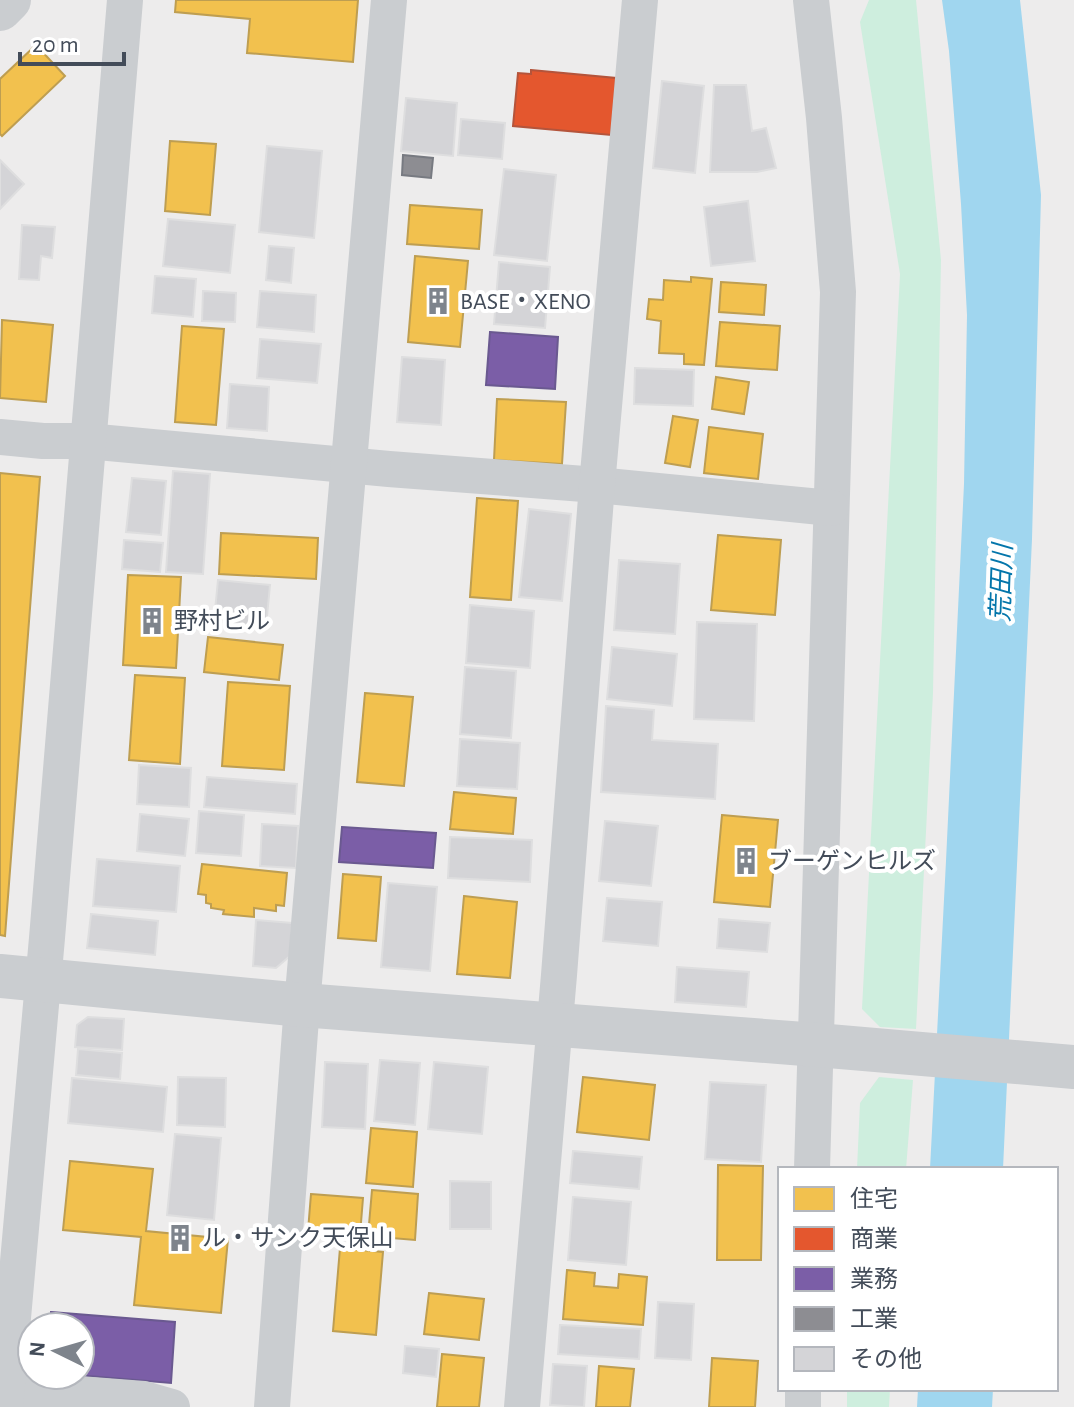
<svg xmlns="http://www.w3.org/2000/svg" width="1074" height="1407" font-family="'Alegreya Sans','Noto Sans JP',sans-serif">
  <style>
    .green { fill: #ceeede }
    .water { fill: #a0d6ef }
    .homes { fill: #f2c14e; stroke: #be9e51; stroke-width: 2 }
    .shops { fill: #e4572e; stroke: #b4543b; stroke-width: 2 }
    .offices { fill: #7b5ea7; stroke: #6a5990; stroke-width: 2 }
    .industry { fill: #8d8d92; stroke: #777a81; stroke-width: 2 }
    .building { fill: #d4d4d7; stroke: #dededf; stroke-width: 2 }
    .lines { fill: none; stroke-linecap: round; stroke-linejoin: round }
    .minor { stroke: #cacdd0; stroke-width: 36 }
    .tertiary { stroke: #cacdd0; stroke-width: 44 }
    .labels { text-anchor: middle; stroke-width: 8; stroke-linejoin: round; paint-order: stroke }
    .poi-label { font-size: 24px; fill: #434c59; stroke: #fff; text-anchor: start }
    .water-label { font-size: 26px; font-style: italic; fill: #0476ab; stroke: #fff }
  </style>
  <rect width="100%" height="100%" fill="#edecec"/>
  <g class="green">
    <polygon points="869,0 916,0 941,260 933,693 916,1029 880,1027 862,1009 900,274 860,22"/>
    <polygon points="879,1077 913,1080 906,1169 857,1169 860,1103"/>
    <polygon points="847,1389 890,1389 889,1407 847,1407"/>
  </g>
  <g class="water">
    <polygon points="942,0 1020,0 1041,195 1032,539 1003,1169 930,1169 946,861 964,484 967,315 961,204 949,51"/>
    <polygon points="918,1389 993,1389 992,1407 917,1407"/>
  </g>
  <g class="homes">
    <polygon points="176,0 358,0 353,62 247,53 250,19 175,12"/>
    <polygon points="36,45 65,76 2,136 0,134 0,79"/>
    <polygon points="170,141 216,144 210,215 165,211"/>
    <polygon points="410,205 482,210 479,249 407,244"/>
    <polygon points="415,256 468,261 460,347 408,342"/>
    <polygon points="691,277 712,279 704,365 684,364 684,354 659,353 661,321 647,319 649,299 663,300 664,280 691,282"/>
    <polygon points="721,282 766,285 764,315 719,312"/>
    <polygon points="2,320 53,325 46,402 0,398"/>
    <polygon points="720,322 780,326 777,370 716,366"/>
    <polygon points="182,326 224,329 216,425 175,422"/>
    <polygon points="716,377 749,382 744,414 712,409"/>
    <polygon points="497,399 566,402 562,464 494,460"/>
    <polygon points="673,416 698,420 690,467 665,463"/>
    <polygon points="709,427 763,434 758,479 704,473"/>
    <polygon points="0,473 40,477 5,936 0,935"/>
    <polygon points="477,498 518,501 511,600 470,597"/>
    <polygon points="221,533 318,538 316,579 219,574"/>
    <polygon points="718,535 781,540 775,615 711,610"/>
    <polygon points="128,575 181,577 176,668 123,665"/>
    <polygon points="208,637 283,645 279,680 204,672"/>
    <polygon points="135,675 185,678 180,764 129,760"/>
    <polygon points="228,682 290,686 284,770 222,766"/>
    <polygon points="365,693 413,697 404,786 357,782"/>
    <polygon points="454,792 516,798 513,834 450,829"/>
    <polygon points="722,815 778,820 770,907 714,902"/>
    <polygon points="202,864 287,873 284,906 276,905 276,911 254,908 254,917 223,914 224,910 211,908 211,904 206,903 206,895 198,894"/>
    <polygon points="343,874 381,877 376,941 338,938"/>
    <polygon points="464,896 517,902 510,978 457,974"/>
    <polygon points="583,1077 655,1085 649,1140 577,1132"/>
    <polygon points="371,1128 417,1132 413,1187 366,1183"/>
    <polygon points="70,1161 153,1169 146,1231 228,1239 221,1313 134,1305 141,1237 63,1230"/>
    <polygon points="718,1165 763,1166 761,1260 717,1260"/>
    <polygon points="372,1190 418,1194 415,1240 368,1236"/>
    <polygon points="311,1194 363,1198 360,1235 308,1231"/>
    <polygon points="340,1248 383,1252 376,1335 333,1331"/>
    <polygon points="567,1270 595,1273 594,1286 618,1288 619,1274 647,1277 643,1325 563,1319"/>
    <polygon points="429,1293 484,1299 479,1340 424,1334"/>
    <polygon points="442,1354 484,1358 479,1407 437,1407"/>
    <polygon points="712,1358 758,1361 755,1407 709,1407"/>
    <polygon points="599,1366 634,1369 630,1407 596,1407"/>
  </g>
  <polygon class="shops" points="531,70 616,78 611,135 513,126 518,73 531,74"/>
  <g class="offices">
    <polygon points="490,332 558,337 555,389 486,385"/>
    <polygon points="342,827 436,833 433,868 339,862"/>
    <polygon points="51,1312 175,1322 171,1383 76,1375 80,1375 80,1327 50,1327"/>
  </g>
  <polygon class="industry" points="403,155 433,158 431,178 402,175"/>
  <g class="building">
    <polygon points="662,81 704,86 695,173 653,168"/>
    <polygon points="714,85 746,85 752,131 766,128 776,168 757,172 710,172"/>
    <polygon points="406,98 457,103 453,156 401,151"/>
    <polygon points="461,119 505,123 502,159 458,155"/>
    <polygon points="267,146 322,151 314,238 259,232"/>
    <polygon points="0,160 24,184 0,209"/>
    <polygon points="504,169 556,175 547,261 494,255"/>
    <polygon points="748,201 755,261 711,266 704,207"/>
    <polygon points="168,219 235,225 230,273 163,266"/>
    <polygon points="22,225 55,227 52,258 41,256 39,280 19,279"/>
    <polygon points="269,246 294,248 291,283 266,280"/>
    <polygon points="499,262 550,267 545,328 494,324"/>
    <polygon points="155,276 196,279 193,317 152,313"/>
    <polygon points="203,291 236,293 235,322 202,321"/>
    <polygon points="260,291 316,295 314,332 257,327"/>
    <polygon points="260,339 321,344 317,383 257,378"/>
    <polygon points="402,357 445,360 441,425 397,422"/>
    <polygon points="635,368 694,370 693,406 634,404"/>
    <polygon points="230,384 269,387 267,431 227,428"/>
    <polygon points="173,471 210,474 203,574 166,572"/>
    <polygon points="132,478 166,481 161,535 126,532"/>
    <polygon points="529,509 571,514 562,601 519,597"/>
    <polygon points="124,540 163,543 160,572 122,569"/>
    <polygon points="619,560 680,564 675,634 614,630"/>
    <polygon points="218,580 270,585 266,627 214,621"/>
    <polygon points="470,605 534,611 530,668 466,663"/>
    <polygon points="697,622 757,624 754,721 694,719"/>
    <polygon points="612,647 677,654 672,706 607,699"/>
    <polygon points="465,667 516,671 511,738 460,734"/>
    <polygon points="606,706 654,710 652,740 718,744 715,799 601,792"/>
    <polygon points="460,739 520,743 517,789 457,786"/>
    <polygon points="139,765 191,768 189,807 137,804"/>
    <polygon points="207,777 297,784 295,814 204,807"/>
    <polygon points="199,811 244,815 241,856 196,853"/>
    <polygon points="140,814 189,819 185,856 137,851"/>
    <polygon points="605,821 658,826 651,886 599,881"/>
    <polygon points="262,824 298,826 296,868 260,866"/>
    <polygon points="450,837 532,840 530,882 448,878"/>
    <polygon points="97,859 180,866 176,912 93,906"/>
    <polygon points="388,883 437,887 430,971 381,967"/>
    <polygon points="607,898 662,902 658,946 603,941"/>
    <polygon points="91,914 158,921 155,955 87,948"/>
    <polygon points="719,919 770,923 767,952 717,948"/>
    <polygon points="256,920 292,923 290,956 276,968 253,966"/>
    <polygon points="677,967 749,972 746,1007 675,1002"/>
    <polygon points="88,1017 124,1019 122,1050 75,1047 77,1025"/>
    <polygon points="78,1049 122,1053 120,1079 76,1075"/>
    <polygon points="380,1060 420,1063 415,1125 374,1121"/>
    <polygon points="325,1062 368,1064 365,1129 322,1127"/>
    <polygon points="434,1062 488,1067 482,1134 428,1129"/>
    <polygon points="178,1077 226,1078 225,1127 177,1125"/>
    <polygon points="72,1078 167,1087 163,1132 68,1123"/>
    <polygon points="710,1082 766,1085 761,1162 705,1159"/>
    <polygon points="175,1134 221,1138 214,1220 167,1215"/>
    <polygon points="573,1151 642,1157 639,1189 570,1183"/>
    <polygon points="450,1181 491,1182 491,1229 450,1229"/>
    <polygon points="573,1197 631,1202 626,1265 568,1260"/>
    <polygon points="658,1302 694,1304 691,1360 655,1358"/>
    <polygon points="560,1325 641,1329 639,1359 558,1354"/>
    <polygon points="405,1346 439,1349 436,1377 403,1373"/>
    <polygon points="553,1364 587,1366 584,1407 550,1405"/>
  </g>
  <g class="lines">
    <g class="minor">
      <polyline points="811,0 824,118 838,292 812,1169"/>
      <polyline points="0,437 43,441 87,441 389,469 597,485 831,508"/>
      <polyline points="0,1388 144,1399 172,1407"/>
      <polyline points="5,1407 47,938 125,0"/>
      <polyline points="272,1407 302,1005 389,0"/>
      <polyline points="522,1407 559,975 597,485 640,0"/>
      <polyline points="803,1407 803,1389"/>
    </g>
    <g class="tertiary">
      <polyline points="0,9 9,0"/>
      <polyline points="0,976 302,1005 817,1045 1074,1067"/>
    </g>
  </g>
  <defs>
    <g id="building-bare" transform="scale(2.16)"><path d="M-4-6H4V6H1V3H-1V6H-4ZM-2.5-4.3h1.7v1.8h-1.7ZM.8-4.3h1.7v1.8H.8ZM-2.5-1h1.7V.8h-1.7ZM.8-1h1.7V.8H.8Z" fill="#7e848c" stroke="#fff" stroke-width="2.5" paint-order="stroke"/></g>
  </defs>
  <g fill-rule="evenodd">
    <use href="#building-bare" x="438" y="301"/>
    <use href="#building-bare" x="152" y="621"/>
    <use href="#building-bare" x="746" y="861"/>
    <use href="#building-bare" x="180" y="1238"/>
  </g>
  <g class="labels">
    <g class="poi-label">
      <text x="460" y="309">BASE・XENO</text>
      <text x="174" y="629">野村ビル</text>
      <text x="768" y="869">ブーゲンヒルズ</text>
      <text x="202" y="1246">ル・サンク天保山</text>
    </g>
    <g class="water-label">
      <text transform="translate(1001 583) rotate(-88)" y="9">荒田川</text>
    </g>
  </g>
  <rect x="778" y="1167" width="280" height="224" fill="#ffffff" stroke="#b4b7bd" stroke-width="2"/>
  <rect x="794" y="1187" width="40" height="24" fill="#f2c14e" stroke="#b4b7bd" stroke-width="2"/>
  <text x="850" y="1207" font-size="24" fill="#434c59">住宅</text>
  <rect x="794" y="1227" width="40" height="24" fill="#e4572e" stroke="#b4b7bd" stroke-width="2"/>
  <text x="850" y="1247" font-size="24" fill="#434c59">商業</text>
  <rect x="794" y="1267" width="40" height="24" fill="#7b5ea7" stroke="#b4b7bd" stroke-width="2"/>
  <text x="850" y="1287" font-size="24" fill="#434c59">業務</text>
  <rect x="794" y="1307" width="40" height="24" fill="#8d8d92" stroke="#b4b7bd" stroke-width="2"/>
  <text x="850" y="1327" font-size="24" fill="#434c59">工業</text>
  <rect x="794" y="1347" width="40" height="24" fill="#d4d4d7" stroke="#b4b7bd" stroke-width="2"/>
  <text x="850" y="1367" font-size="24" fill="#434c59">その他</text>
  <g transform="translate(56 1351) rotate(275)"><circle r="38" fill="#ffffff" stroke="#b4b7bd" stroke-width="2"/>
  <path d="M0-6L14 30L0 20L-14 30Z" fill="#7e848c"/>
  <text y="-12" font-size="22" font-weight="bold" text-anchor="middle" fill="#434c59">N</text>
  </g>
  <path d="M20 52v12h104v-12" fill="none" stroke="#434c59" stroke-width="4"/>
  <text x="32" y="52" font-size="24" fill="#434c59" stroke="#ffffff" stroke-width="6" paint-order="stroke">20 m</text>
</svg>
